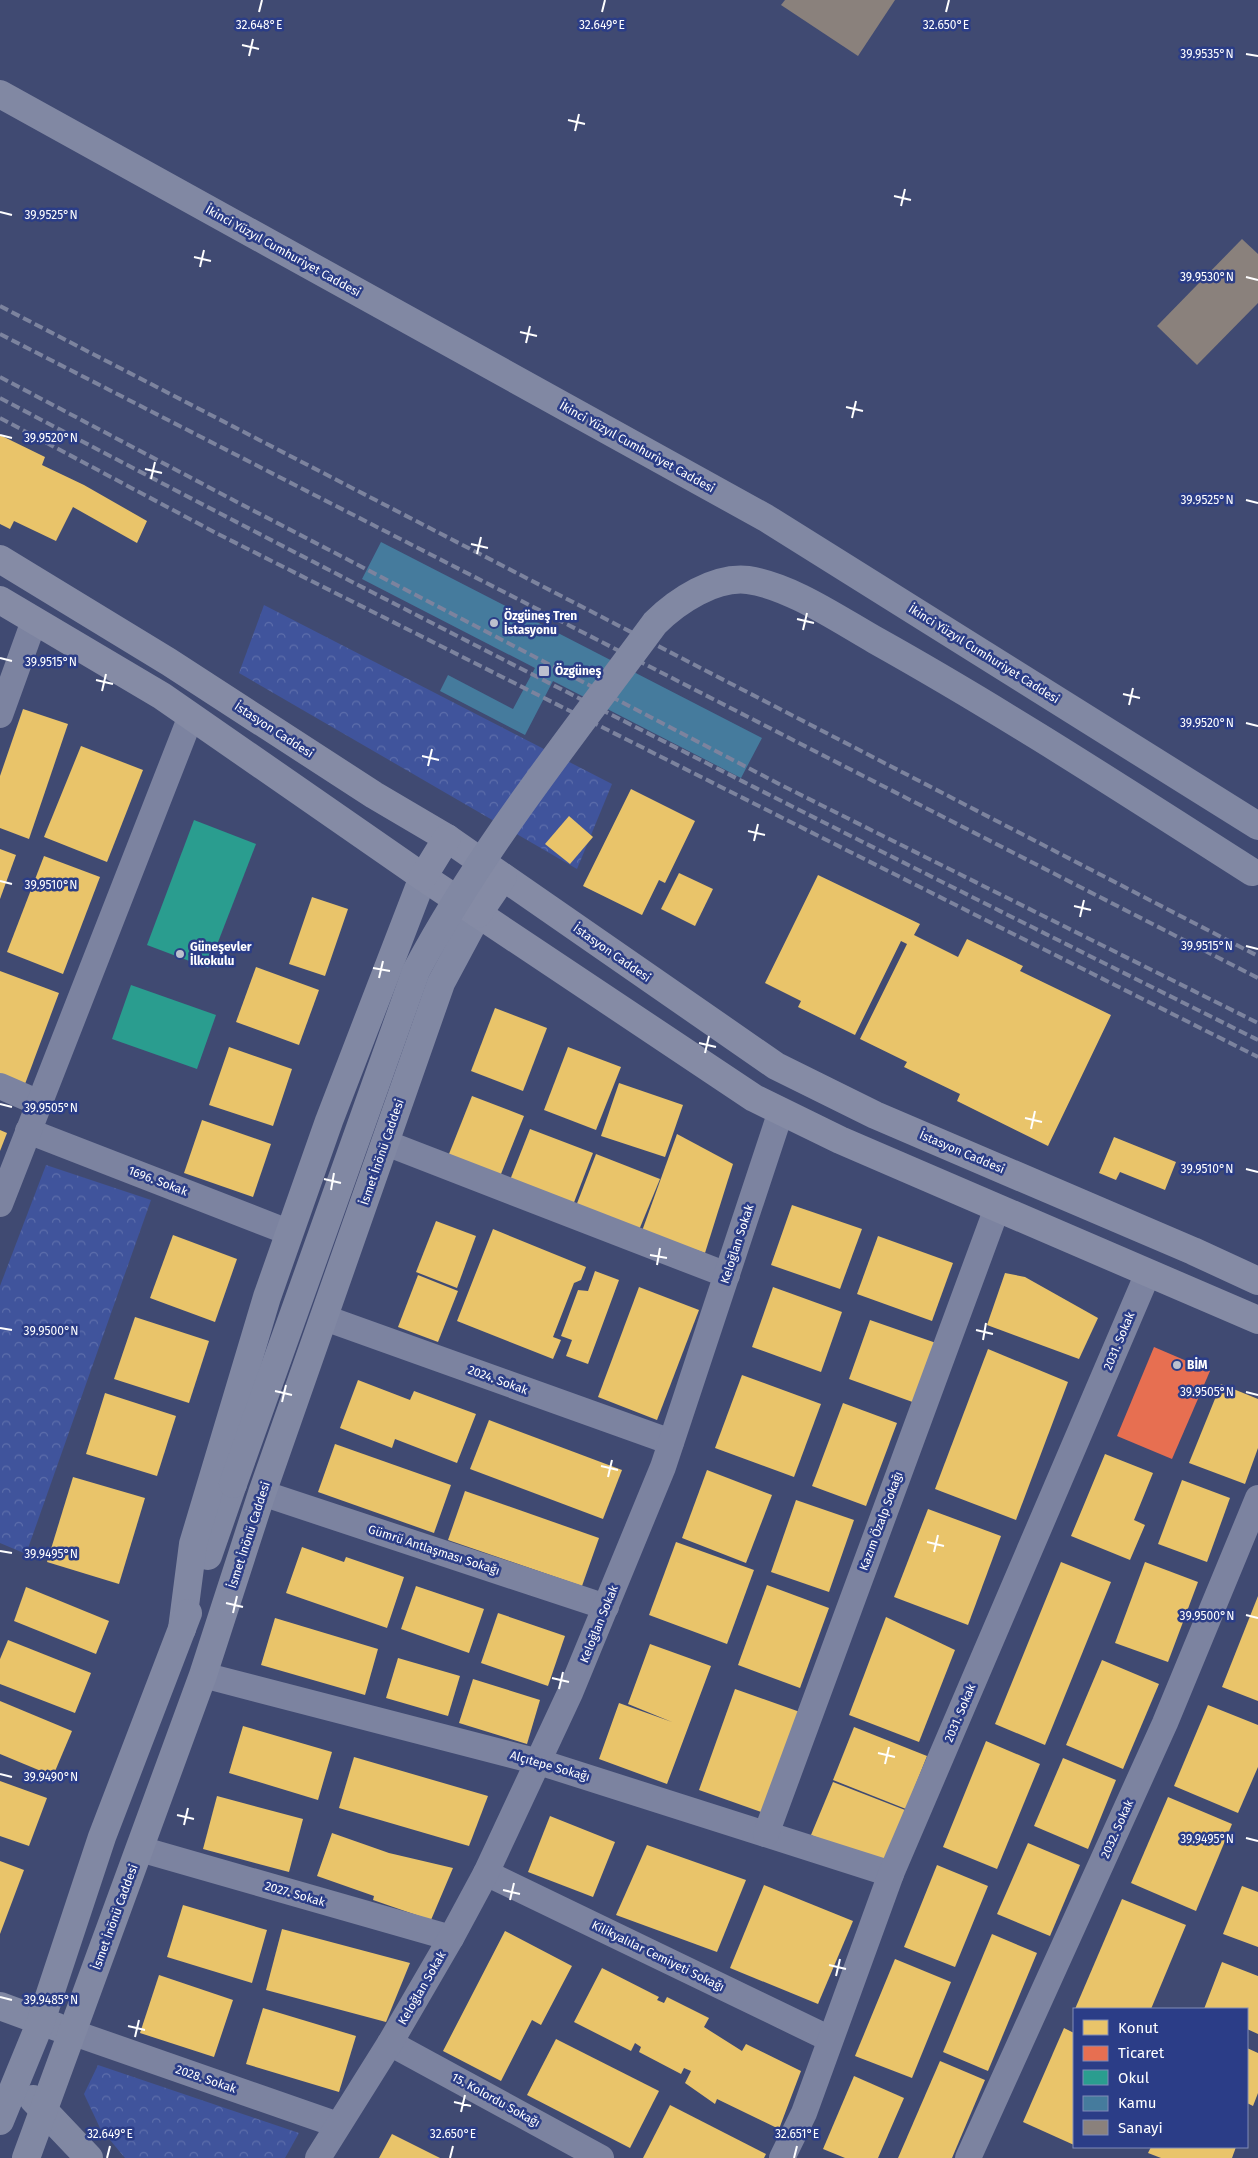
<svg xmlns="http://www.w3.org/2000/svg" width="1258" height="2158" font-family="'Fira Sans',sans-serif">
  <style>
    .forest { fill: url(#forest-crowns) }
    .homes { fill: #e9c46a }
    .shops { fill: #e76f51 }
    .schools { fill: #2a9d8f }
    .public { fill: #457b9d }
    .industry { fill: #8a817c }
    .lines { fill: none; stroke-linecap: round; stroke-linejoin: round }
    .street { stroke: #7c83a0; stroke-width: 26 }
    .secondary { stroke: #8188a3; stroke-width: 28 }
    .primary { stroke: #858ba5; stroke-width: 28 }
    .rail { stroke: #7c839e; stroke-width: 4; stroke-dasharray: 9 4; stroke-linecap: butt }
    .secondary-bridge { stroke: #8188a3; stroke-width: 28 }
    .ticks { fill: none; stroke: #fff; stroke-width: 2 }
    .poi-dot { fill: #bcc0ce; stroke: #2b3d87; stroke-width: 2 }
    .labels { text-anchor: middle; stroke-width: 5; stroke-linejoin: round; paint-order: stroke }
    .street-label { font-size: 12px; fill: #fff; stroke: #2b3d87 }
    .poi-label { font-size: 12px; font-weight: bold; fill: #fff; stroke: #2b3d87; text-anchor: start }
    .ticks-label { font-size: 12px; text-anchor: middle; fill: #fff; stroke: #2b3d87; stroke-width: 5; stroke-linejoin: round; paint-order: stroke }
  </style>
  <defs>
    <pattern id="forest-crowns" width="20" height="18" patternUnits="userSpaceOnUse" patternTransform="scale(1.25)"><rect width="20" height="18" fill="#40549c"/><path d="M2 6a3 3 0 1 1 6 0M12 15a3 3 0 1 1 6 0" fill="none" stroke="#5d6eab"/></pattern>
  </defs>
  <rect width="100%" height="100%" fill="#404a72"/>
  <g class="forest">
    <polygon points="264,605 612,784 577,869 239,673"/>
    <polygon points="46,1165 151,1200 26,1554 0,1543 0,1286"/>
    <polygon points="98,2065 299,2133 285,2158 125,2158 100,2128 84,2094"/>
  </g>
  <g class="homes">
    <polygon points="0,435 45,457 42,465 84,485 147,521 137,543 73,507 56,541 14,521 10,529 0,524"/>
    <polygon points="23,709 68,724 29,839 0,828 0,776"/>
    <polygon points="81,746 143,770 107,862 44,837"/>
    <polygon points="631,789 695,821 665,883 659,880 642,915 583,886"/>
    <polygon points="569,816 593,837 570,864 545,844"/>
    <polygon points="0,849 16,855 0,899"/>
    <polygon points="44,856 100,877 63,974 7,952"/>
    <polygon points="679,873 713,889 695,926 661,909"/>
    <polygon points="818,875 920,924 914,935 958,957 967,939 1023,966 1020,971 1111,1015 1048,1146 957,1101 960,1094 904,1067 907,1062 860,1039 907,944 901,941 855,1035 798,1007 801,1001 765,983"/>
    <polygon points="312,897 348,909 325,976 289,964"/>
    <polygon points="256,967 319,990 299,1045 236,1022"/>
    <polygon points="0,971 59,993 25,1084 0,1075"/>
    <polygon points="495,1008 547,1028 523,1091 471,1071"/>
    <polygon points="229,1047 292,1069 273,1126 209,1105"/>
    <polygon points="568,1047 621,1067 596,1130 544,1110"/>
    <polygon points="619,1083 683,1105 665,1157 601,1136"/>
    <polygon points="472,1096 524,1116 499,1179 447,1159"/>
    <polygon points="202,1120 271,1144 253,1197 184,1173"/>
    <polygon points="530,1129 593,1153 573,1205 510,1180"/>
    <polygon points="0,1130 7,1133 0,1151"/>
    <polygon points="677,1134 733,1164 705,1253 642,1231"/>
    <polygon points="1114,1137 1176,1162 1165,1190 1120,1172 1116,1180 1099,1173"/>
    <polygon points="596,1154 660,1179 639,1230 576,1206"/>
    <polygon points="792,1205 862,1229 840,1289 771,1265"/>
    <polygon points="436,1221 476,1236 457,1288 416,1272"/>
    <polygon points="493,1229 586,1267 581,1280 574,1283 553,1337 561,1340 553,1359 457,1321"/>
    <polygon points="173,1235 237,1259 215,1322 150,1298"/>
    <polygon points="878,1236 953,1263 932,1321 857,1294"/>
    <polygon points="595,1271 619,1280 588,1364 566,1356 572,1340 561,1336 578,1290 588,1291"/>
    <polygon points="1005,1273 1025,1277 1098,1318 1079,1359 987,1325"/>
    <polygon points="418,1275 458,1291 438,1342 398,1327"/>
    <polygon points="639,1287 699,1310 657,1420 598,1397"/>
    <polygon points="773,1287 842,1312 821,1372 752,1347"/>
    <polygon points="135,1317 209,1341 189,1403 114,1379"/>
    <polygon points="870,1320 939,1344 918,1404 849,1379"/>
    <polygon points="988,1349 1068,1382 1016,1520 935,1489"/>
    <polygon points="742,1375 821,1404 794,1477 715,1448"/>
    <polygon points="358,1380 410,1400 414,1391 476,1414 457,1463 395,1439 392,1448 340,1428"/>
    <polygon points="1221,1384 1258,1399 1258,1448 1245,1484 1189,1463"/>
    <polygon points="105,1393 176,1416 157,1476 86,1454"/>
    <polygon points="843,1403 897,1423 866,1506 812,1486"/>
    <polygon points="489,1420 622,1470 603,1519 470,1469"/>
    <polygon points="335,1444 451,1485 434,1533 318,1492"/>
    <polygon points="1105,1454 1153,1473 1134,1520 1145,1525 1130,1560 1071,1536"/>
    <polygon points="707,1470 772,1495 746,1563 682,1538"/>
    <polygon points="73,1477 145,1498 119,1584 47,1562"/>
    <polygon points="1182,1480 1230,1498 1207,1562 1158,1544"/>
    <polygon points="465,1491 599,1538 582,1586 448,1540"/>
    <polygon points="796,1500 854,1520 829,1592 771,1572"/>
    <polygon points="928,1509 1001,1536 968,1625 894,1597"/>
    <polygon points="676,1542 754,1570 727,1644 649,1615"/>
    <polygon points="302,1547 344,1562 346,1557 404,1577 387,1628 286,1593"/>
    <polygon points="1061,1562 1111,1582 1045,1745 995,1724"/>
    <polygon points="1145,1562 1198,1582 1168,1662 1115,1643"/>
    <polygon points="767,1585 829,1608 800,1688 738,1665"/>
    <polygon points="416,1586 484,1609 469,1653 401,1629"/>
    <polygon points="26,1587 109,1621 96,1654 14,1621"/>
    <polygon points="1258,1596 1258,1701 1222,1687"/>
    <polygon points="498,1613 565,1636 548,1686 481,1663"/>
    <polygon points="886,1617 955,1650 919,1742 849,1715"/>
    <polygon points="275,1618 378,1649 365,1695 261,1665"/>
    <polygon points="8,1640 91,1673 75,1713 0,1684 0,1659"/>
    <polygon points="650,1644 711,1666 667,1784 599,1759 619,1703 672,1722 628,1704"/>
    <polygon points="398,1658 460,1676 448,1716 386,1698"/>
    <polygon points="1102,1660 1159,1684 1123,1769 1066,1745"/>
    <polygon points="473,1679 540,1700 527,1744 459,1723"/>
    <polygon points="735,1689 800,1712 764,1813 699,1790"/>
    <polygon points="0,1701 72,1731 53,1776 0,1754"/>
    <polygon points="1208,1705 1258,1725 1258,1767 1238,1813 1174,1786"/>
    <polygon points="243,1726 332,1752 318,1800 229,1773"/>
    <polygon points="854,1727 927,1756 906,1809 833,1780"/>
    <polygon points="986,1741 1040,1764 997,1869 943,1847"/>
    <polygon points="354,1757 488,1796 469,1846 339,1808"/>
    <polygon points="1063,1758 1116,1780 1088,1849 1034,1826"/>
    <polygon points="0,1781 47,1798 29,1846 0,1836"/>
    <polygon points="833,1782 905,1810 884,1864 811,1835"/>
    <polygon points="217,1796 303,1819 289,1872 203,1849"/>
    <polygon points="1168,1797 1232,1824 1196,1911 1131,1883"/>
    <polygon points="550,1816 615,1842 593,1897 528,1872"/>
    <polygon points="332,1833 389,1853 453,1868 431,1920 373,1900 374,1896 317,1876"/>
    <polygon points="1028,1843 1080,1865 1050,1936 997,1914"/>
    <polygon points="647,1845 746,1880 717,1952 616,1915"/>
    <polygon points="0,1861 24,1870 0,1934"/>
    <polygon points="937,1865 988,1886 955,1967 904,1947"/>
    <polygon points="764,1885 853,1921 818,2004 730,1968"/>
    <polygon points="1242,1886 1258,1892 1258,1947 1223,1934"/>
    <polygon points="1122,1899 1186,1925 1151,2009 1075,2009"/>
    <polygon points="183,1905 267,1930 252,1983 167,1957"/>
    <polygon points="282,1929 410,1963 386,2022 266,1990"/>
    <polygon points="505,1931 572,1966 541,2025 532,2020 501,2081 443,2051"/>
    <polygon points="992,1934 1037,1953 988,2071 943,2052"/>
    <polygon points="895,1959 951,1982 912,2078 855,2056"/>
    <polygon points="1222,1962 1258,1976 1258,2034 1247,2029 1247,2009 1204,2009"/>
    <polygon points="602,1968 659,1997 657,2000 664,2003 667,1997 709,2018 704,2027 742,2051 746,2044 801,2071 779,2129 717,2099 715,2104 685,2083 691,2071 684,2068 681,2074 639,2052 641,2047 635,2043 631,2051 574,2022"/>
    <polygon points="159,1975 233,2000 214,2057 140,2033"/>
    <polygon points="263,2008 356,2036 339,2092 246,2064"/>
    <polygon points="1064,2028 1074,2033 1074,2145 1023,2122"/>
    <polygon points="556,2039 659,2091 630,2148 527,2095"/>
    <polygon points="1247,2048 1258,2053 1258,2093 1253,2106 1247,2103"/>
    <polygon points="940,2061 985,2080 952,2158 898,2158"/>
    <polygon points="854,2076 904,2098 878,2158 845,2158 823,2149"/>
    <polygon points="670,2105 766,2154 764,2158 643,2158"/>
    <polygon points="392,2134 440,2158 379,2158"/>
    <polygon points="1151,2147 1236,2147 1232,2158 1161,2158 1148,2153"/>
  </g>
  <polygon class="shops" points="1154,1347 1210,1371 1172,1459 1117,1436"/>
  <g class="schools">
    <polygon points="194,820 256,844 208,968 147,945"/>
    <polygon points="131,985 216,1015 197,1069 112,1039"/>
  </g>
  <polygon class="public" points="381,542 762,738 741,778 553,681 525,735 440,691 448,675 513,709 535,668 362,579"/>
  <g class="industry">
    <polygon points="785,0 895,0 858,56 781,5"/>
    <polygon points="1242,239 1258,254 1258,303 1197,365 1157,326"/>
  </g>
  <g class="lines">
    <g class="street">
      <polyline points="0,715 34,621"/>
      <polyline points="0,1086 39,1103"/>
      <polyline points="28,1131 288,1232"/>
      <polyline points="386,1143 727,1275"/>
      <polyline points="0,1204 191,716"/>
      <polyline points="325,1318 671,1442"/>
      <polyline points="262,1493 606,1607"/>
      <polyline points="203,1675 539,1762 891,1874"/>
      <polyline points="766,1834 997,1208"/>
      <polyline points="140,1849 451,1938"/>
      <polyline points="486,1873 830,2039"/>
      <polyline points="74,2033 338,2125"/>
      <polyline points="390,2043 601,2158"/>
      <polyline points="318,2158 390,2043 451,1938 486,1873 570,1693 663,1467 781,1111"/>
      <polyline points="782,2158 804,2113 891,1874 1148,1273"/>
      <polyline points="968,2158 1165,1723 1258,1498"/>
    </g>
    <g class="secondary">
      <polyline points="0,94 766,518 1258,826"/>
      <polyline points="208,1556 233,1484"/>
      <polyline points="182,1629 193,1544 267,1297 329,1121 423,877"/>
      <polyline points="0,2006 57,2027"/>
      <polyline points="33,2099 89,2158"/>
      <polyline points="0,2121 41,2021 102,1837 188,1613"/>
      <polyline points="26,2158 203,1675 262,1493 441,983 478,914"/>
    </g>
    <g class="primary">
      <polyline points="0,559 169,662 374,795 447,838 776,1066 875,1115 1193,1251 1258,1281"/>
      <polyline points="0,600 162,696 423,877 754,1098 840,1140 1258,1320"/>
      <polyline points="423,877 447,838"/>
      <polyline points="478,914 503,877"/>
    </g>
    <g class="rail">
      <polyline points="0,306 1258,956"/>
      <polyline points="0,334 1258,978"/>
      <polyline points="0,377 235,501 783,786 1258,1023"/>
      <path d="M0,398C416,618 837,830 1258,1040"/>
      <polyline points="0,418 218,534 1258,1057"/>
    </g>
    <path class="secondary-bridge" d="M233,1484L416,971C482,847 572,736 655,623C677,601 715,576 748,580C790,586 838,619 875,640C1004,712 1128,793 1252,872"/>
  </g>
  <path class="ticks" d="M259,12L262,0M602,12L605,0M946,12L949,0M242,45L259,49M1246,54L1258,56M249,56L253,39M568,120L585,124M575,131L579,114M894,196L911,200M901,206L905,189M0,212L12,215M194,257L211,261M200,267L204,250M1246,277L1258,280M520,332L537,336M526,343L530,326M846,407L863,411M852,418L856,401M0,435L12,438M145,469L162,473M151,479L155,462M1246,500L1258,503M471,544L488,548M477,554L481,537M797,619L814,623M803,630L807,613M0,658L12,661M96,680L113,684M102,691L106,674M1123,694L1140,698M1129,705L1133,688M1246,723L1258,726M422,756L439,760M428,766L432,749M748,831L765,835M754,841L758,824M0,881L12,884M1074,906L1091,910M1080,917L1084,900M1246,946L1258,949M373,968L390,971M379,978L383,961M699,1043L716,1047M705,1053L709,1036M0,1104L12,1107M1025,1118L1042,1122M1031,1129L1035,1111M1246,1169L1258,1172M324,1179L341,1183M331,1190L334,1173M650,1255L667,1258M657,1265L660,1248M0,1328L12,1330M976,1330L993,1334M983,1340L986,1323M275,1391L292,1395M1246,1392L1258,1395M282,1402L286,1385M601,1466L618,1470M608,1477L612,1460M927,1542L944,1546M0,1551L12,1553M934,1552L938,1535M226,1603L243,1607M233,1613L237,1596M1246,1615L1258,1618M552,1678L569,1682M559,1689L563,1672M878,1753L895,1757M885,1764L889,1747M0,1774L12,1777M177,1815L194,1819M184,1825L188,1808M1246,1838L1258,1841M503,1890L520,1894M510,1900L514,1883M829,1965L846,1969M836,1976L840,1959M0,1997L12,2000M128,2026L145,2030M135,2037L139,2020M454,2102L471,2106M461,2112L465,2095M107,2158L110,2146M450,2158L453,2146M794,2158L797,2146"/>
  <g class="poi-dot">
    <circle cx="494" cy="623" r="5"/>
    <rect x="538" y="665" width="12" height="12" rx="2.5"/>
    <circle cx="180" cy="954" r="5"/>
    <circle cx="1177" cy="1365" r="5"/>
  </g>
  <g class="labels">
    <g class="street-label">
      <text transform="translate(283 251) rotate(29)" y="4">İkinci Yüzyıl Cumhuriyet Caddesi</text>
      <text transform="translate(637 447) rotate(29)" y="4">İkinci Yüzyıl Cumhuriyet Caddesi</text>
      <text transform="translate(984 654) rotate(32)" y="4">İkinci Yüzyıl Cumhuriyet Caddesi</text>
      <text transform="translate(274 730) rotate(33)" y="4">İstasyon Caddesi</text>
      <text transform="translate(612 953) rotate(35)" y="4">İstasyon Caddesi</text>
      <text transform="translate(382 1152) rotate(-71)" y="4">İsmet İnönü Caddesi</text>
      <text transform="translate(962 1152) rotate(23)" y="4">İstasyon Caddesi</text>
      <text transform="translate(158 1181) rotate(21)" y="4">1696. Sokak</text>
      <text transform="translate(737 1244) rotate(-72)" y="4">Keloğlan Sokak</text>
      <text transform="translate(1119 1341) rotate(-67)" y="4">2031. Sokak</text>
      <text transform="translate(498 1380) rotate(20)" y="4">2024. Sokak</text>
      <text transform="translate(881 1521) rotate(-70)" y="4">Kazım Özalp Sokağı</text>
      <text transform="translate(249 1535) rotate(-72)" y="4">İsmet İnönü Caddesi</text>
      <text transform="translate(434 1550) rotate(18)" y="4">Gümrü Antlaşması Sokağı</text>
      <text transform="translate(599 1624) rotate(-68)" y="4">Keloğlan Sokak</text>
      <text transform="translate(960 1713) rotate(-67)" y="4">2031. Sokak</text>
      <text transform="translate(550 1766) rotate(16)" y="4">Alçıtepe Sokağı</text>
      <text transform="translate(1117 1829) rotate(-66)" y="4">2032. Sokak</text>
      <text transform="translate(295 1894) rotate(16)" y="4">2027. Sokak</text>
      <text transform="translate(115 1917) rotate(-70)" y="4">İsmet İnönü Caddesi</text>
      <text transform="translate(658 1956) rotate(26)" y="4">Kilikyalılar Cemiyeti Sokağı</text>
      <text transform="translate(422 1988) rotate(-60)" y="4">Keloğlan Sokak</text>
      <text transform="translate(206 2079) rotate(19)" y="4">2028. Sokak</text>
      <text transform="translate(496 2100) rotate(29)" y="4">15. Kolordu Sokağı</text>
    </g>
    <g class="poi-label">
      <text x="504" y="620">Özgüneş Tren<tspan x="504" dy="14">İstasyonu</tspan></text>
      <text x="555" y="675">Özgüneş</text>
      <text x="190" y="951">Güneşevler<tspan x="190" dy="14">İlkokulu</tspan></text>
      <text x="1187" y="1369">BİM</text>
    </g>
  </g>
  <g class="ticks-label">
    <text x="259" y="29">32.648°E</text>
    <text x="602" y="29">32.649°E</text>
    <text x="946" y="29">32.650°E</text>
    <text x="1207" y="58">39.9535°N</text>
    <text x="51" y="219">39.9525°N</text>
    <text x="1207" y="281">39.9530°N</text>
    <text x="51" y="442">39.9520°N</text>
    <text x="1207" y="504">39.9525°N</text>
    <text x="51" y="666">39.9515°N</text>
    <text x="1207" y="727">39.9520°N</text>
    <text x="51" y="889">39.9510°N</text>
    <text x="1207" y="950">39.9515°N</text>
    <text x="51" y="1112">39.9505°N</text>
    <text x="1207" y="1173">39.9510°N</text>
    <text x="51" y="1335">39.9500°N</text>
    <text x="1207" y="1396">39.9505°N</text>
    <text x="51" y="1558">39.9495°N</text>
    <text x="1207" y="1620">39.9500°N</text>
    <text x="51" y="1781">39.9490°N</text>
    <text x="1207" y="1843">39.9495°N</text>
    <text x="51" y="2004">39.9485°N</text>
    <text x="110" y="2138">32.649°E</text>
    <text x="453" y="2138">32.650°E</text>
    <text x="797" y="2138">32.651°E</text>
  </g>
  <rect x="1073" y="2008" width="175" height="140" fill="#2b3d87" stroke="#808bb7"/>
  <rect x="1083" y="2020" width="25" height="15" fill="#e9c46a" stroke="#808bb7"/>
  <text x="1118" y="2033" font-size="15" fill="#ffffff">Konut</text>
  <rect x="1083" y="2046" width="25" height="15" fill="#e76f51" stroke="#808bb7"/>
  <text x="1118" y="2058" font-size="15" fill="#ffffff">Ticaret</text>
  <rect x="1083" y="2070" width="25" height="15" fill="#2a9d8f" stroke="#808bb7"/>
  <text x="1118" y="2083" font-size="15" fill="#ffffff">Okul</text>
  <rect x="1083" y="2096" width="25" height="15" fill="#457b9d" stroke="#808bb7"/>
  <text x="1118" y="2108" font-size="15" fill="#ffffff">Kamu</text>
  <rect x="1083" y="2120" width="25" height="15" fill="#8a817c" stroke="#808bb7"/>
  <text x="1118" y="2133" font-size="15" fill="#ffffff">Sanayi</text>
</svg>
